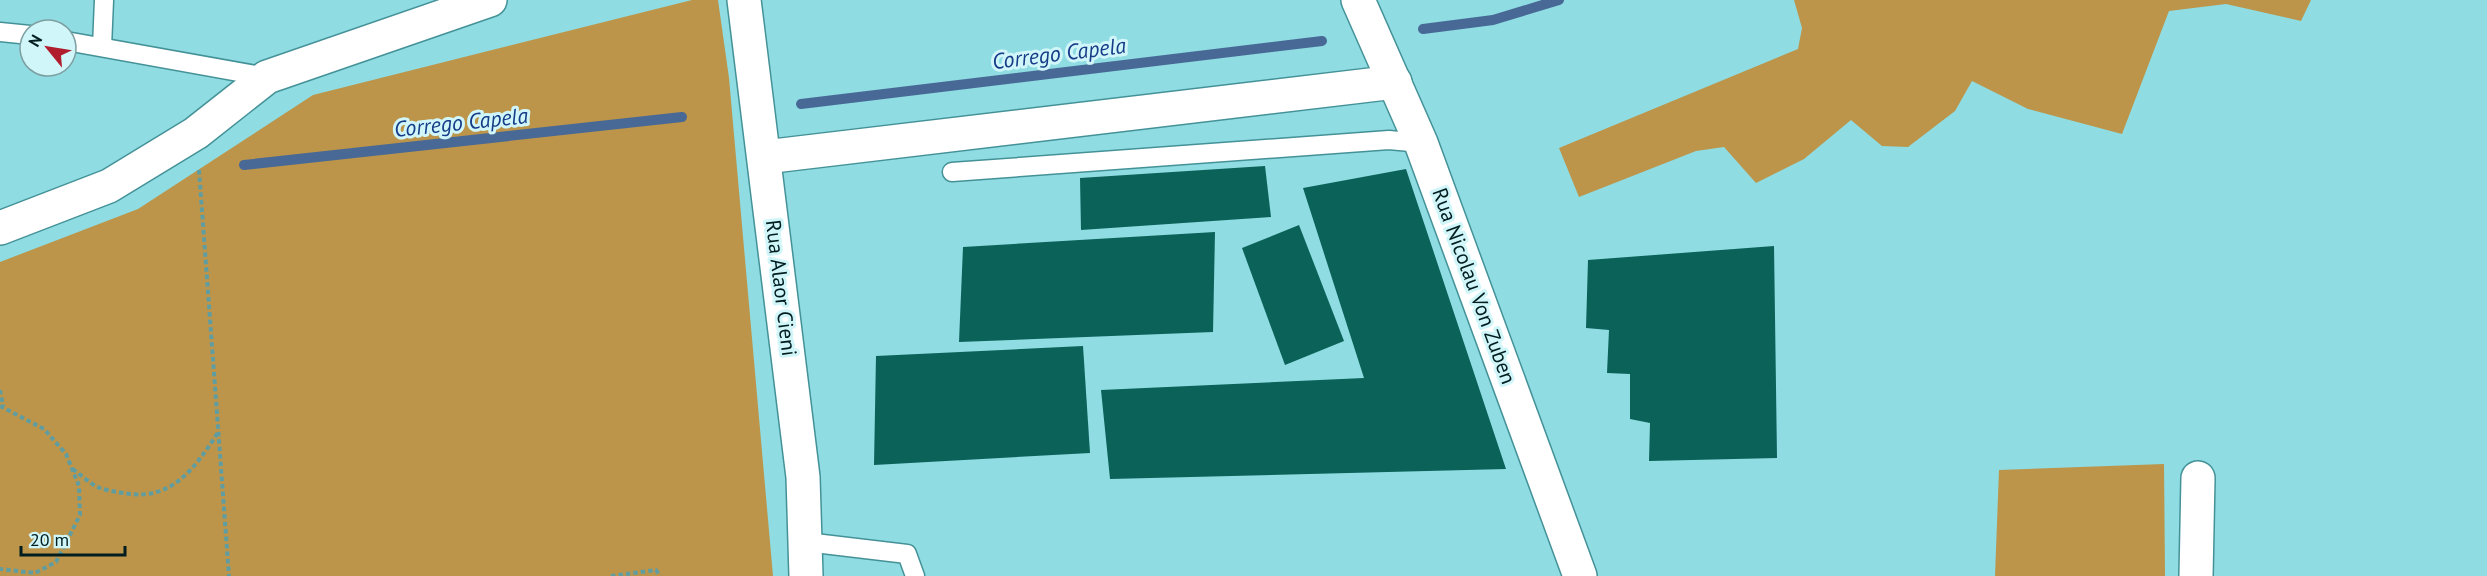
<svg xmlns="http://www.w3.org/2000/svg" width="2487" height="576" font-family="'PT Sans',sans-serif">
  <style>
    .green { fill: #bc954a }
    .lines { fill: none; stroke-linecap: round; stroke-linejoin: round }
    .stream { stroke: #486996; stroke-width: 10 }
    .building { fill: #0a6258 }
    .service-casing { stroke: #449298; stroke-width: 21 }
    .minor-casing { stroke: #449298; stroke-width: 36 }
    .secondary-casing { stroke: #449298; stroke-width: 36 }
    .path { stroke: #609da1; stroke-width: 4; stroke-dasharray: 4.5 3; stroke-linecap: butt }
    .service { stroke: #fff; stroke-width: 18 }
    .minor { stroke: #fff; stroke-width: 33 }
    .secondary { stroke: #fff; stroke-width: 33 }
    .labels { text-anchor: middle; stroke-width: 6; stroke-linejoin: round; paint-order: stroke }
    .street-label { font-size: 21px; fill: #001d1f; stroke: #d1f6f9 }
    .water-label { font-size: 22px; font-style: italic; fill: #163c88; stroke: #d1f6f9 }
  </style>
  <rect width="100%" height="100%" fill="#8fdce2"/>
  <g class="green">
    <polygon points="692,0 718,0 729,78 773,576 0,576 0,262 138,209 313,95"/>
    <polygon points="1794,0 2311,0 2301,21 2226,4 2169,11 2122,134 2028,109 1972,81 1955,111 1908,147 1882,146 1851,120 1804,159 1756,183 1724,147 1696,151 1579,197 1559,148 1798,49 1802,28"/>
    <polygon points="2164,464 2165,576 1995,576 1999,470"/>
  </g>
  <g class="lines">
    <g class="stream">
      <polyline points="1423,29 1493,20 1559,0"/>
      <polyline points="801,104 1322,41"/>
      <polyline points="244,165 682,117"/>
    </g>
  </g>
  <g class="building">
    <polygon points="1265,166 1271,217 1081,230 1080,178"/>
    <polygon points="1406,169 1506,469 1110,479 1101,390 1364,378 1303,188"/>
    <polygon points="1299,225 1344,341 1285,365 1242,248"/>
    <polygon points="1215,232 1213,332 959,342 963,247"/>
    <polygon points="1774,246 1777,458 1649,461 1650,423 1630,419 1630,374 1607,373 1609,330 1586,328 1588,260"/>
    <polygon points="1083,346 1090,453 874,465 876,356"/>
  </g>
  <g class="lines">
    <g class="service-casing">
      <g id="service">
        <polyline points="0,32 30,35"/>
        <polyline points="66,41 267,77"/>
        <polyline points="102,47 104,0"/>
        <polyline points="952,172 1389,140 1421,143"/>
        <polyline points="806,542 907,554 915,576"/>
      </g>
    </g>
    <g class="minor-casing">
      <g id="minor">
        <polyline points="765,157 1395,82"/>
        <polyline points="0,228 109,186 196,133 267,77 490,0"/>
        <polyline points="2196,576 2198,478"/>
      </g>
    </g>
    <g class="secondary-casing">
      <g id="secondary">
        <polyline points="744,0 803,477 806,576"/>
        <polyline points="1358,0 1421,143 1580,576"/>
      </g>
    </g>
    <g class="path">
      <polyline points="199,170 229,576"/>
      <polyline points="0,390 3,406"/>
      <polyline points="0,406 44,429 66,454 79,486 80,515 56,562 35,573 0,569"/>
      <path d="M73,469C81,475 90,484 100,488C105,490 112,491 118,492C170,504 193,471 219,431"/>
      <polyline points="611,576 656,570 660,576"/>
    </g>
    <use href="#service" class="service"/>
    <use href="#minor" class="minor"/>
    <use href="#secondary" class="secondary"/>
  </g>
  <g class="labels">
    <g class="street-label">
      <text transform="translate(1474 286) rotate(70)" y="7">Rua Nicolau Von Zuben</text>
      <text transform="translate(781 288) rotate(83)" y="7">Rua Alaor Cieni</text>
    </g>
    <g class="water-label">
      <text transform="translate(1059 53) rotate(-7)" y="8">Corrego Capela</text>
      <text transform="translate(461 122) rotate(-6)" y="8">Corrego Capela</text>
    </g>
  </g>
  <g transform="translate(48 48) rotate(300)"><circle r="28" fill="#d1f6f9" stroke="#7d9fa2" stroke-width="1.5"/>
  <path d="M0-4.5L10 22L0 15L-10 22Z" fill="#b01d2d"/>
  <text y="-9" font-size="16" font-weight="bold" text-anchor="middle" fill="#001d1f">N</text>
  </g>
  <path d="M21 546v9h104v-9" fill="none" stroke="#001d1f" stroke-width="3"/>
  <text x="30" y="546" font-size="18" fill="#001d1f" stroke="#d1f6f9" stroke-width="4.5" paint-order="stroke">20 m</text>
</svg>
